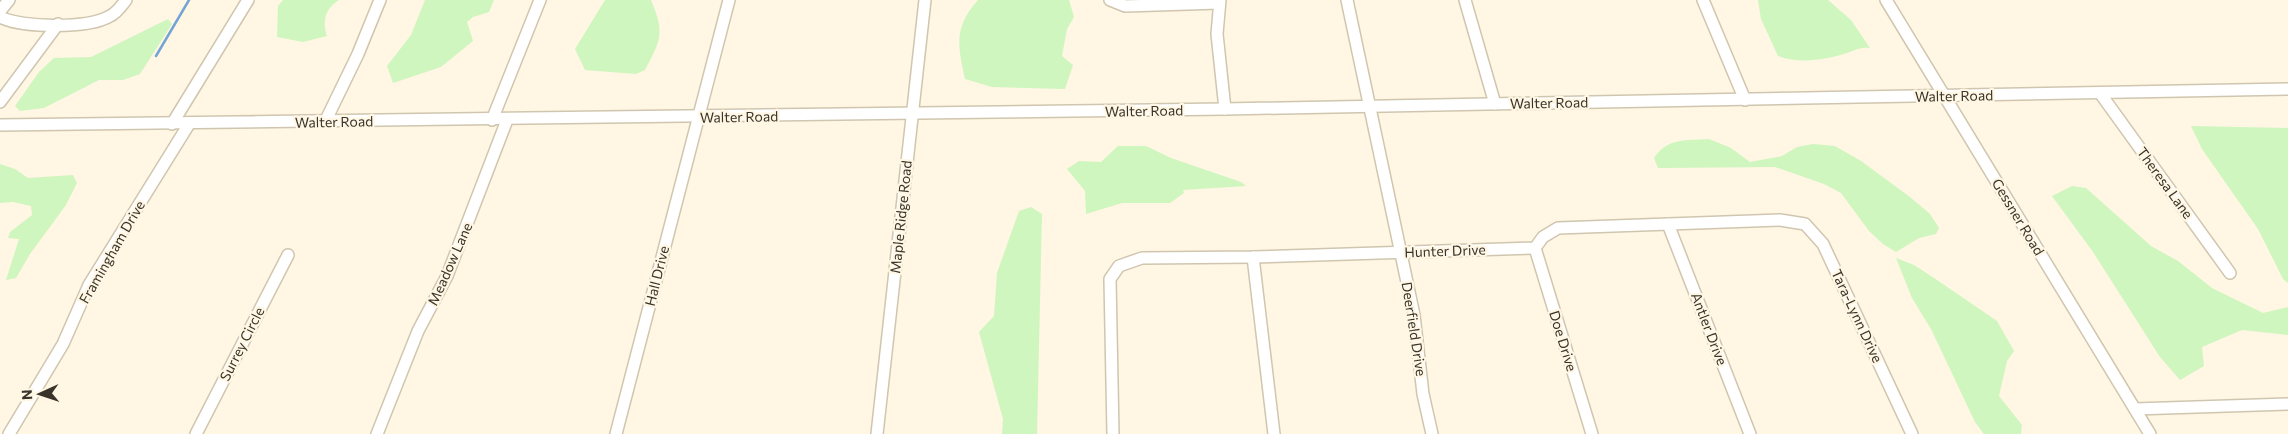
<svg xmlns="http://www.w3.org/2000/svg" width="2288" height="434" font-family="Commissioner,sans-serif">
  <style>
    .green { fill: #cff6be }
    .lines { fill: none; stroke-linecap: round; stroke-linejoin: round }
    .stream { stroke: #74a4d5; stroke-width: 2.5 }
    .minor-casing { stroke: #d0c6af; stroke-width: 14 }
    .minor { stroke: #fff; stroke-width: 11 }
    .labels { text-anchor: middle; stroke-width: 4.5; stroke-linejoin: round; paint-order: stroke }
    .street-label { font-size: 14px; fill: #38342b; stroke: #fff6e3 }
  </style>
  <rect width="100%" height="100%" fill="#fff6e3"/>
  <g class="green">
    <path d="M283,0H339C325,9 322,21 327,36L303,42L277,37L278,6Z"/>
    <polygon points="425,0 494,0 489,12 473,17 467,22 473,41 441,67 393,83 387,66 411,35"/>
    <path d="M605,0H651C665,33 661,40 645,70L636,74L585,70L575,49Z"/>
    <path d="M978,0H1069L1074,17L1067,29L1062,56L1073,65L1065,89L992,87L965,79C958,46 953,28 978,0Z"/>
    <path d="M1758,0H1828L1851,20L1870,48C1860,47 1856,50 1847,53C1825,60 1799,64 1778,56L1761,19Z"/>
    <polygon points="168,19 172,24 140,74 123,80 99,80 44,108 20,111 15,106 39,72 54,58 91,57"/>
    <polygon points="2191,126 2288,128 2288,283 2283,279 2258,229 2202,149"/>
    <path d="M1709,139L1731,148L1750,162L1782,156L1797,147L1813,144L1835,146L1861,161L1910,197L1930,214L1939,228L1936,234L1919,238L1896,252L1883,244L1869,231L1841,193L1824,184L1775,167L1658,168L1654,158C1668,137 1686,141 1709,139Z"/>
    <polygon points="1118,146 1146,146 1171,158 1241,182 1246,186 1183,190 1184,193 1170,203 1122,203 1086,214 1085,191 1067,169 1079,161 1101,162"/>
    <polygon points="0,164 15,169 28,178 73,175 77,183 66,205 30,254 16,278 6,280 19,239 8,238 10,232 32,215 31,206 13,202 0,203"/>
    <polygon points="2072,186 2086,188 2151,246 2178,261 2212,288 2263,313 2288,307 2288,335 2242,330 2202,347 2204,366 2180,380 2160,357 2093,252 2052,196"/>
    <polygon points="1031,207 1042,214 1037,434 1002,434 1003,419 979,332 994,316 997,273 1019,211"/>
    <polygon points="1896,258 1914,265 1934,278 1997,321 2014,351 2007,361 1999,396 2022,425 2021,434 1984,434 1975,422 1931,329 1912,298"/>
  </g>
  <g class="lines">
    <polyline class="stream" points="156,56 189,0"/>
    <g class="minor-casing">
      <g id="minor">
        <path d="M9,0L0,11V17C22,28 88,29 110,16C117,13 121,6 126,0"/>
        <polyline points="1110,0 1125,6 1219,3"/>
        <polyline points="1220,0 1217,34 1225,109"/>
        <polyline points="1347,0 1414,315 1423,394 1432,434"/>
        <polyline points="1465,0 1495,104"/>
        <polyline points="1703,0 1745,100"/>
        <polyline points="1886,0 2150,434"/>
        <polyline points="2100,93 2230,273"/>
        <polyline points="0,102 58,24"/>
        <polyline points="492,120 540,0"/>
        <polyline points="325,122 358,54 380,0"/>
        <polyline points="172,124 248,0"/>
        <polyline points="0,125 1225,109 2288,89"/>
        <polyline points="1668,224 1750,434"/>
        <polyline points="1535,248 1592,434"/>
        <polyline points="1253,257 1274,434"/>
        <polyline points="2135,409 2288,404"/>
        <polyline points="9,434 63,344 89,285 189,124"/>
        <polyline points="196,434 288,255"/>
        <polyline points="377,434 418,331 447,276 507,120"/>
        <polyline points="616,434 729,0"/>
        <polyline points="877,434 925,0"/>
        <polyline points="1113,434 1110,279 1119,266 1142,258 1253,257 1535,248 1543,237 1558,228 1780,220 1805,224 1823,244 1912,434"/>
      </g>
    </g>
    <use href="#minor" class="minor"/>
  </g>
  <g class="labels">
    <g class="street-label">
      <text transform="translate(1954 96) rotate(-1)" y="5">Walter Road</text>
      <text transform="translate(1549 103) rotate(-1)" y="5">Walter Road</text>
      <text transform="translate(1144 111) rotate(-1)" y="5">Walter Road</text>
      <text transform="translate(739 117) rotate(-1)" y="5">Walter Road</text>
      <text transform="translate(334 122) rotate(-1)" y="5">Walter Road</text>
      <text transform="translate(2165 183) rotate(54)" y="5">Theresa Lane</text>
      <text transform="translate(901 217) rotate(-84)" y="5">Maple Ridge Road</text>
      <text transform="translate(2018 217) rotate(59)" y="5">Gessner Road</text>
      <text transform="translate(1445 251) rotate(-2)" y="5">Hunter Drive</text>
      <text transform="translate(112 252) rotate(-60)" y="5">Framingham Drive</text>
      <text transform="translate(450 264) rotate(-66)" y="5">Meadow Lane</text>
      <text transform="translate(657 276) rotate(-76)" y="5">Hall Drive</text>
      <text transform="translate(1857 316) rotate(65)" y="5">Tara-Lynn Drive</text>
      <text transform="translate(1414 329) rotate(81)" y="5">Deerfield Drive</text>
      <text transform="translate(1709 329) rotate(69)" y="5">Antler Drive</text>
      <text transform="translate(1563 341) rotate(73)" y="5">Doe Drive</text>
      <text transform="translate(242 344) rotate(-63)" y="5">Surrey Circle</text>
    </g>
  </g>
  <g transform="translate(40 394) rotate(267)" stroke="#fff6e3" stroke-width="4" paint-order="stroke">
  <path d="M0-4L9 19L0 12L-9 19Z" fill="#38342b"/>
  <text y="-8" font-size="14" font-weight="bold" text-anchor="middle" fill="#38342b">N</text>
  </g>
</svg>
